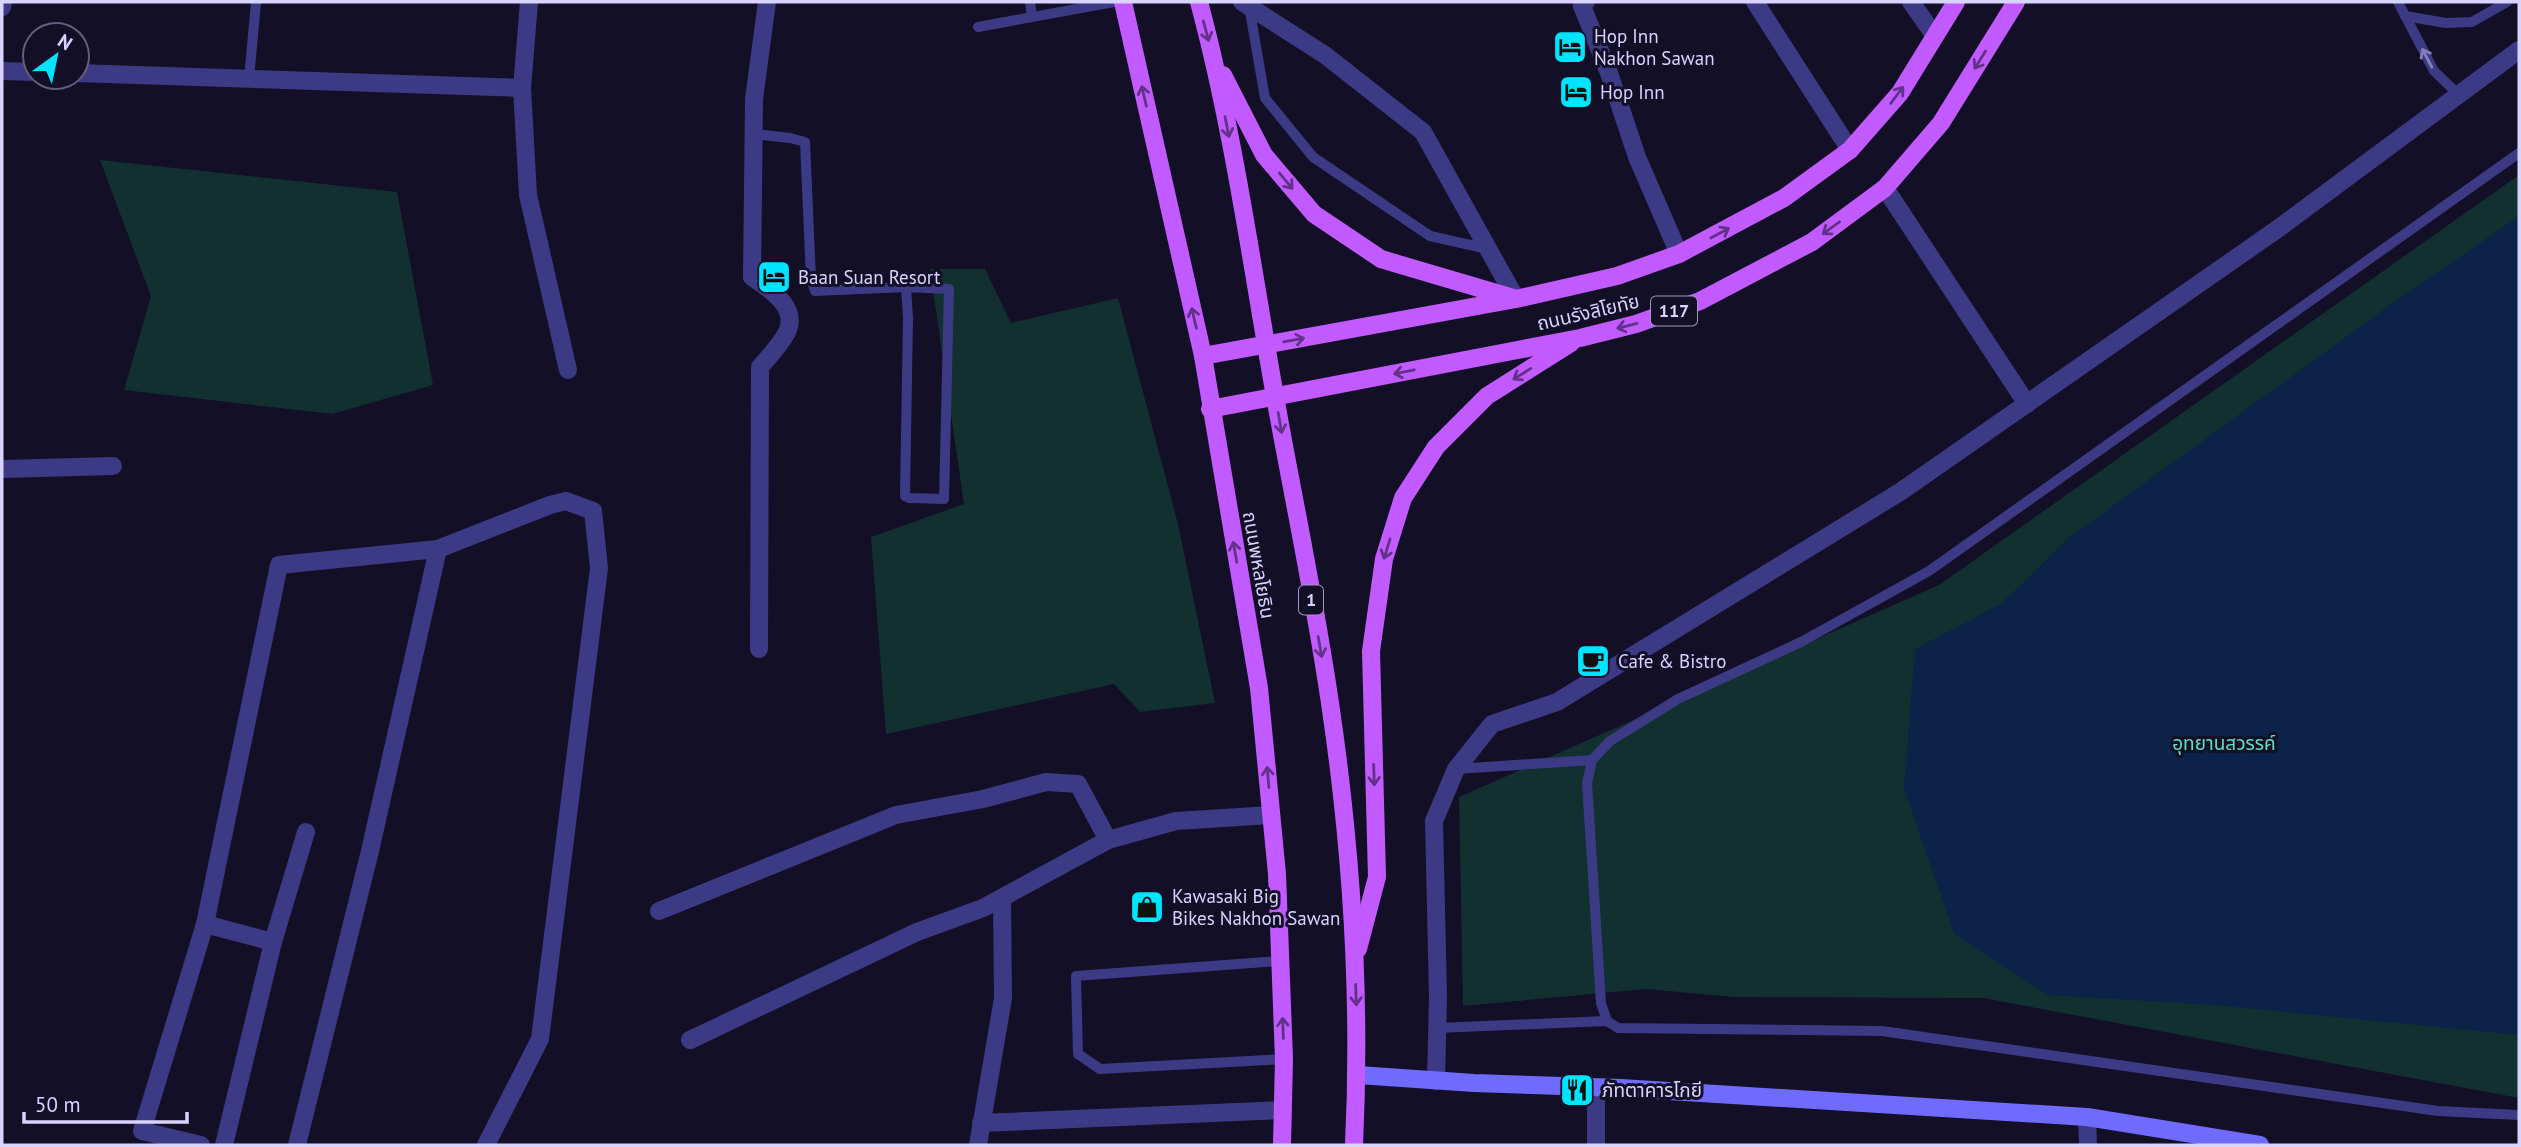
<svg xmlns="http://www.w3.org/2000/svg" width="2521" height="1147" font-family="'PT Sans','Noto Sans Thai',sans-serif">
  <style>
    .green { fill: #12302f }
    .water { fill: #0c2248 }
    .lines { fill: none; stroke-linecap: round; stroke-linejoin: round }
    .lane { stroke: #3d3a85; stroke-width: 10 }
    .street { stroke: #3d3a85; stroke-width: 18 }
    .secondary { stroke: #6f6bff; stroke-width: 18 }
    .primary { stroke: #c25bff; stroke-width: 18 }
    .oneway { stroke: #623188 }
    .oneway2 { stroke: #837fbc }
    .labels { text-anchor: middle; stroke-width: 6; stroke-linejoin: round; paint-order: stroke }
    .shield { fill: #130f26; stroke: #9e99be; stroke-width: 2 }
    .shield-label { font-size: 18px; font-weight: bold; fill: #d9d4ff }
    .poi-label { font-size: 19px; fill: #d9d4ff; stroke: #130f26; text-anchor: start }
    .street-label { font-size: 19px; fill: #d9d4ff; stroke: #130f26 }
    .park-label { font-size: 19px; fill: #5fe0c0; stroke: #130f26 }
  </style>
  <rect width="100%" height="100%" fill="#130f26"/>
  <g class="green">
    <polygon points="100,160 397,192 433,385 332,414 124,390 151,296"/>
    <polygon points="2519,175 2519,1098 1983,998 1734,997 1646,989 1463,1006 1459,797 1939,585"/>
    <polygon points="930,269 985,269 1011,323 1118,298 1178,524 1215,703 1140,712 1114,684 886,734 871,537 964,504"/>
  </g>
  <polygon class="water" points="2519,216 2519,1035 2214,1005 2048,995 1954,934 1904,788 1915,649 2001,604 2070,537 2390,305"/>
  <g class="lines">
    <g class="lane">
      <polyline points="1030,2 1032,17"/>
      <polyline points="2398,2 2434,71 2458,94"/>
      <polyline points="1249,6 1265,98 1313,157 1430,236 1488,249"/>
      <polyline points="2405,16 2446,23 2472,22 2507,2"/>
      <polyline points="978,27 1114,2"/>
      <polyline points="249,79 256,2"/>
      <polyline points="754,134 790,138 805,142 811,279 815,291 906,287 908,318 905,496 909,498 944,499 949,289 906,287"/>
      <polyline points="1456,769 1592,760"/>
      <polyline points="1280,961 1076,976 1078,1054 1100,1069 1284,1059"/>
      <polyline points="1607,1021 1601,1003 1587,783 1592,760 1610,741 1678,699 1801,642 1929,571 2519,153"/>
      <polyline points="1437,1028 1607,1021 1618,1028 1882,1031 2438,1111 2519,1115"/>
    </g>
    <g class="street">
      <polyline points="529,2 522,88 528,195 568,370"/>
      <polyline points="1242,2 1325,55 1423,132 1516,299"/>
      <polyline points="1586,2 1582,6 1609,73 1637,157 1679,254"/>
      <polyline points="1755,2 1850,150"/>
      <polyline points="1911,2 1935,36"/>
      <polyline points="2,7 3,2"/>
      <polyline points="2,71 35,72"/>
      <polyline points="77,73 522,88"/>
      <polyline points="1885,188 2027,404"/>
      <polyline points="2,469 113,466"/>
      <path d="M759,649L760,367C769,357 781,344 787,332C799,307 769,289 752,277L754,99L767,2"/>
      <polyline points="659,911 896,815 983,799 1046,782 1078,784 1108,840"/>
      <polyline points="205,924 273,942"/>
      <polyline points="690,1040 917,932 983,908 1108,840 1176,821 1271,815"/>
      <polyline points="1436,1081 1438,997 1434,821 1456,769 1492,724 1557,702 1900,492 2279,228 2519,50"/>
      <polyline points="1596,1088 1596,1145"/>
      <polyline points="2087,1117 2088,1145"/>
      <polyline points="981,1123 1283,1110"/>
      <polyline points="201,1145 142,1131 205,924 279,565 438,549 550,505 566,501 593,511 599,568 540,1039 486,1145"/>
      <polyline points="224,1145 273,942 306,832"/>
      <polyline points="297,1145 370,851 438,549"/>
      <polyline points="978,1145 1003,998 1002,898"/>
    </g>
    <polyline class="secondary" points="1358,1075 1474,1083 1621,1088 2087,1117 2260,1145"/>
    <g class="primary">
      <polyline points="1123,2 1203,356 1259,688 1277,874 1284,1059 1282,1145"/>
      <path d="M1199,2C1235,136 1253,276 1278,413C1296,512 1317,611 1331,710C1352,854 1361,1000 1354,1145"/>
      <polyline points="1223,75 1264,155 1314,214 1381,259 1513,298"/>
      <polyline points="1203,356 1516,299 1617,276 1679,254 1784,198 1850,150 1900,93 1956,2"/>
      <polyline points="1210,409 1580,338 1636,324 1700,301 1812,242 1885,188 1941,123 2016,2"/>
      <polyline points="1358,949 1377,877 1371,651 1384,559 1403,498 1436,447 1487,396 1571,343"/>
    </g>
  </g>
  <defs><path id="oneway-shaft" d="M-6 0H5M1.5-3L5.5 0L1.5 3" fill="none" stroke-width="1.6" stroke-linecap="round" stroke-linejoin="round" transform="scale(1.75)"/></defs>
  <g class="oneway">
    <use href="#oneway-shaft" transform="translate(1206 31) rotate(75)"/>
    <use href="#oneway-shaft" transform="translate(1980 60) rotate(122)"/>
    <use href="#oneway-shaft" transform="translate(1897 95) rotate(-53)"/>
    <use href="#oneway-shaft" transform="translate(1144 96) rotate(-103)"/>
    <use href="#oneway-shaft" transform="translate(1227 127) rotate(79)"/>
    <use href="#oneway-shaft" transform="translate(1286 181) rotate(50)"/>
    <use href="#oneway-shaft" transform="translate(1831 228) rotate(144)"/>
    <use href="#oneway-shaft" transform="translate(1720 233) rotate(-28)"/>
    <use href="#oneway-shaft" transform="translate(1194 318) rotate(-103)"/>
    <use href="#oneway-shaft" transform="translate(1627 326) rotate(166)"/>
    <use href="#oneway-shaft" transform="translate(1294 340) rotate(-10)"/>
    <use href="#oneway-shaft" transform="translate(1404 372) rotate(169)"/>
    <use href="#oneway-shaft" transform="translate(1522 374) rotate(148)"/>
    <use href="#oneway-shaft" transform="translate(1280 423) rotate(80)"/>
    <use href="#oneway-shaft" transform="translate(1387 549) rotate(107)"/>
    <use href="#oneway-shaft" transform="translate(1235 552) rotate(-100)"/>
    <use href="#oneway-shaft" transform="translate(1320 647) rotate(80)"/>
    <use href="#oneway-shaft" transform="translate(1374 775) rotate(88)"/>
    <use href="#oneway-shaft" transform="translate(1268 777) rotate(-95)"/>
    <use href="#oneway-shaft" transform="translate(1356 995) rotate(88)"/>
    <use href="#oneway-shaft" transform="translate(1283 1028) rotate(-92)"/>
  </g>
  <use class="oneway2" href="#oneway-shaft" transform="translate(2427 58) rotate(-118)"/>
  <defs>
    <g id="hotel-square" transform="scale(1.75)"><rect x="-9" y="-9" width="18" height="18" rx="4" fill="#00e5ff" stroke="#130f26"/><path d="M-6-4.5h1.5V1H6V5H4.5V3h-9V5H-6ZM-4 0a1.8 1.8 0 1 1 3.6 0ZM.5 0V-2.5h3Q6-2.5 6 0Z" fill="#111"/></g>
    <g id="cafe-square" transform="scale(1.75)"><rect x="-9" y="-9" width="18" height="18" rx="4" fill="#00e5ff" stroke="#130f26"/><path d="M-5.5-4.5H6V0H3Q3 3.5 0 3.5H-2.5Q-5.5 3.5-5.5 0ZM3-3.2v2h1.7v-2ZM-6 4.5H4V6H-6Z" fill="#111"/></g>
    <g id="shop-square" transform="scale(1.75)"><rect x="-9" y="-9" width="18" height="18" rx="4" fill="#00e5ff" stroke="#130f26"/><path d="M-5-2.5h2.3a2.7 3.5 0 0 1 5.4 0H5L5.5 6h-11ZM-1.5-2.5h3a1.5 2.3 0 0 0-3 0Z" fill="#111"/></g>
    <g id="restaurant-square" transform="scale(1.75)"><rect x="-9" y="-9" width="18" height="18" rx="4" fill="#00e5ff" stroke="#130f26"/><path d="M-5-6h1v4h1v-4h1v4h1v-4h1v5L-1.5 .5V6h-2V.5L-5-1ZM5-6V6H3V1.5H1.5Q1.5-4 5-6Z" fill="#111"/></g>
  </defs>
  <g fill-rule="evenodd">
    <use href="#hotel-square" x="1570" y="47"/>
    <use href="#hotel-square" x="1576" y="92"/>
    <use href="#hotel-square" x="774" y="277"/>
    <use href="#cafe-square" x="1593" y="661"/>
    <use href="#shop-square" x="1147" y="907"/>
    <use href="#restaurant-square" x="1577" y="1090"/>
  </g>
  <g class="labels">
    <g class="shield">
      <rect x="1651" y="296.5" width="46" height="29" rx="5"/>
      <rect x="1299" y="585.5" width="24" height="29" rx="5"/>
    </g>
    <g class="shield-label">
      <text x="1674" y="317">117</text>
      <text x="1311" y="606">1</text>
    </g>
    <g class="poi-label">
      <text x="1594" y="43">Hop Inn<tspan x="1594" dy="22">Nakhon Sawan</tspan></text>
      <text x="1600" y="99">Hop Inn</text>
      <text x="798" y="284">Baan Suan Resort</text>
      <text x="1618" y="668">Cafe &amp; Bistro</text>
      <text x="1172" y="903">Kawasaki Big<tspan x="1172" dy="22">Bikes Nakhon Sawan</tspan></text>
      <text x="1602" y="1097">ภัทตาคารโกยี</text>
    </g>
    <g class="street-label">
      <text transform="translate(1588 312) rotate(-13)" y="7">ถนนรังสิโยทัย</text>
      <text transform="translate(1259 565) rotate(80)" y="7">ถนนพหลโยธิน</text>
    </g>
    <g class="park-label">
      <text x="2224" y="750">อุทยานสวรรค์</text>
    </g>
  </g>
  <rect width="2521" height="1147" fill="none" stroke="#d9d4ff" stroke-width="7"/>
  <g transform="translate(56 56) rotate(33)"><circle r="33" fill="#130f26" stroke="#625e7d" stroke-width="2"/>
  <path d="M0-5L12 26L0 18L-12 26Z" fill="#00e5ff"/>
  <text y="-10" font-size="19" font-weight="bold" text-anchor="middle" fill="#d9d4ff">N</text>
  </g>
  <path d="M24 1112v10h163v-10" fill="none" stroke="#d9d4ff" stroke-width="3.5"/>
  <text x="35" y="1112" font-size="21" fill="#d9d4ff" stroke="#130f26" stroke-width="5" paint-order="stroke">50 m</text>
</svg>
